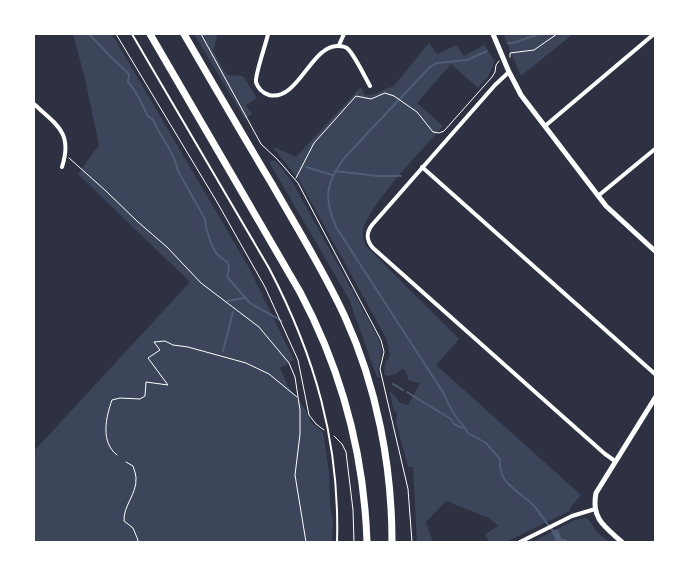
<svg xmlns="http://www.w3.org/2000/svg" width="689" height="576" font-family="'Alegreya Sans',sans-serif">
  <style>
    .green { fill: #3c4559 }
    .water { fill: #4f5d75 }
    .lines { fill: none; stroke-linecap: round; stroke-linejoin: round }
    .stream { stroke: #4f5d75; stroke-width: 2 }
    .path { stroke: #fff; stroke-width: 1 }
    .service { stroke: #fff; stroke-width: 2 }
    .minor { stroke: #fff; stroke-width: 4 }
    .secondary { stroke: #fff; stroke-width: 5 }
    .motorway { stroke: #fff; stroke-width: 7 }
  </style>
  <rect width="100%" height="100%" fill="#2d3142"/>
  <g class="green">
    <polygon points="73,34 112,34 248,266 294,360 280,368 288,386 306,411 311,422 323,432 329,472 330,507 333,520 332,542 34,542 34,451 190,282 78,174 99,145 85,79"/>
    <polygon points="194,34 216,34 217,37 213,51 227,75 243,76 257,98 246,105 252,114 245,119"/>
    <polygon points="508,34 573,34 521,76 504,36"/>
    <path d="M429,43L437,54L456,45L464,56L484,45L495,61L488,77L478,88L451,64L417,103L443,126C424,148 368,205 363,231C362,236 364,241 366,246L459,339L436,365L581,495L570,508V511L506,542H486L489,540L485,534L498,526L489,518L446,501L426,522L433,542H417L413,467H408L396,422L397,413L394,410L389,391L395,396L399,402L408,405L420,383L409,381L405,370L402,369L396,374L388,376L384,374L385,364L390,355L386,338L299,180L272,146L296,157L361,87L365,95C376,97 382,88 393,87Z"/>
    <polygon points="275,160 293,183 379,339 382,352 378,369 380,377 377,377 349,299 269,162"/>
    <polygon points="585,518 589,520 597,532 609,542 532,542 575,520"/>
  </g>
  <polygon class="water" points="558,529 561,538 567,540 568,542 556,542 555,538 551,532"/>
  <g class="lines">
    <g class="stream">
      <path d="M89,34L110,56L129,74L128,82C138,92 141,104 148,116C149,118 152,118 154,121C155,123 155,126 157,128C162,138 177,158 177,169L205,219C205,227 212,249 218,255C221,258 225,260 228,263L229,269L227,277L250,303L282,321"/>
      <polyline points="508,43 513,43 539,34"/>
      <polyline points="306,167 332,175"/>
      <polyline points="335,171 378,176 401,176"/>
      <polyline points="227,301 245,298"/>
      <polyline points="223,351 233,312"/>
      <polyline points="393,384 403,390"/>
      <path d="M407,392L441,413L451,419L454,424L460,427L465,428L468,433L486,443L500,459C498,486 520,490 535,507C541,515 547,524 554,532"/>
      <path d="M465,428C455,417 449,407 444,394L336,227C323,197 326,183 345,157L430,67L437,63L467,60L487,51"/>
    </g>
    <g class="path">
      <polyline points="116,34 217,202 265,287 298,360 309,415 316,424 324,430"/>
      <polyline points="201,34 261,144 277,159 298,183 381,340 384,352 380,369 408,489 412,542"/>
      <polyline points="510,57 510,53 534,50 557,34"/>
      <polyline points="69,158 106,191 138,222 167,247 201,283 259,327 289,363 295,377 300,410 300,434 295,475 306,542"/>
      <polyline points="296,178 314,143 356,96 371,99 385,93 394,96 417,112 433,132 439,133 444,131 492,77 495,72 496,65 499,61"/>
      <polyline points="334,436 342,444 346,452 353,510 354,542"/>
      <path d="M117,455C100,442 106,417 112,400L120,398L140,399L145,396L146,382L168,385L148,358L160,350L154,342L165,341L173,345L188,347L246,363L269,374L297,397"/>
      <path d="M126,462L133,466C134,470 136,474 136,478C137,494 123,506 124,521L133,528L138,540L137,542"/>
    </g>
    <path class="service" d="M132,34L269,268C315,356 340,443 337,542"/>
    <g class="minor">
      <path d="M268,34C266,44 255,74 256,82C258,89 263,93 269,95C298,102 311,45 338,46C341,46 346,47 348,49C355,56 365,77 370,86"/>
      <polyline points="339,45 344,34"/>
      <path d="M509,72L495,85L372,225C366,233 366,240 373,248L605,454L615,461"/>
      <path d="M34,104C57,125 73,133 62,167"/>
      <polyline points="545,126 654,34"/>
      <polyline points="422,167 655,374"/>
      <polyline points="598,196 655,149"/>
      <polyline points="520,542 572,516 595,509"/>
    </g>
    <g class="secondary">
      <polyline points="493,34 509,72 521,95 606,206 655,251"/>
      <path d="M622,542C605,527 591,519 596,493L655,398"/>
    </g>
    <g class="motorway">
      <path d="M150,34L300,292C342,371 364,453 367,542"/>
      <path d="M184,34C213,84 242,134 272,184C297,228 324,271 345,317C377,387 392,466 392,542"/>
    </g>
  </g>
  <rect width="689" height="576" fill="none" stroke="#ffffff" stroke-width="70"/>
</svg>
